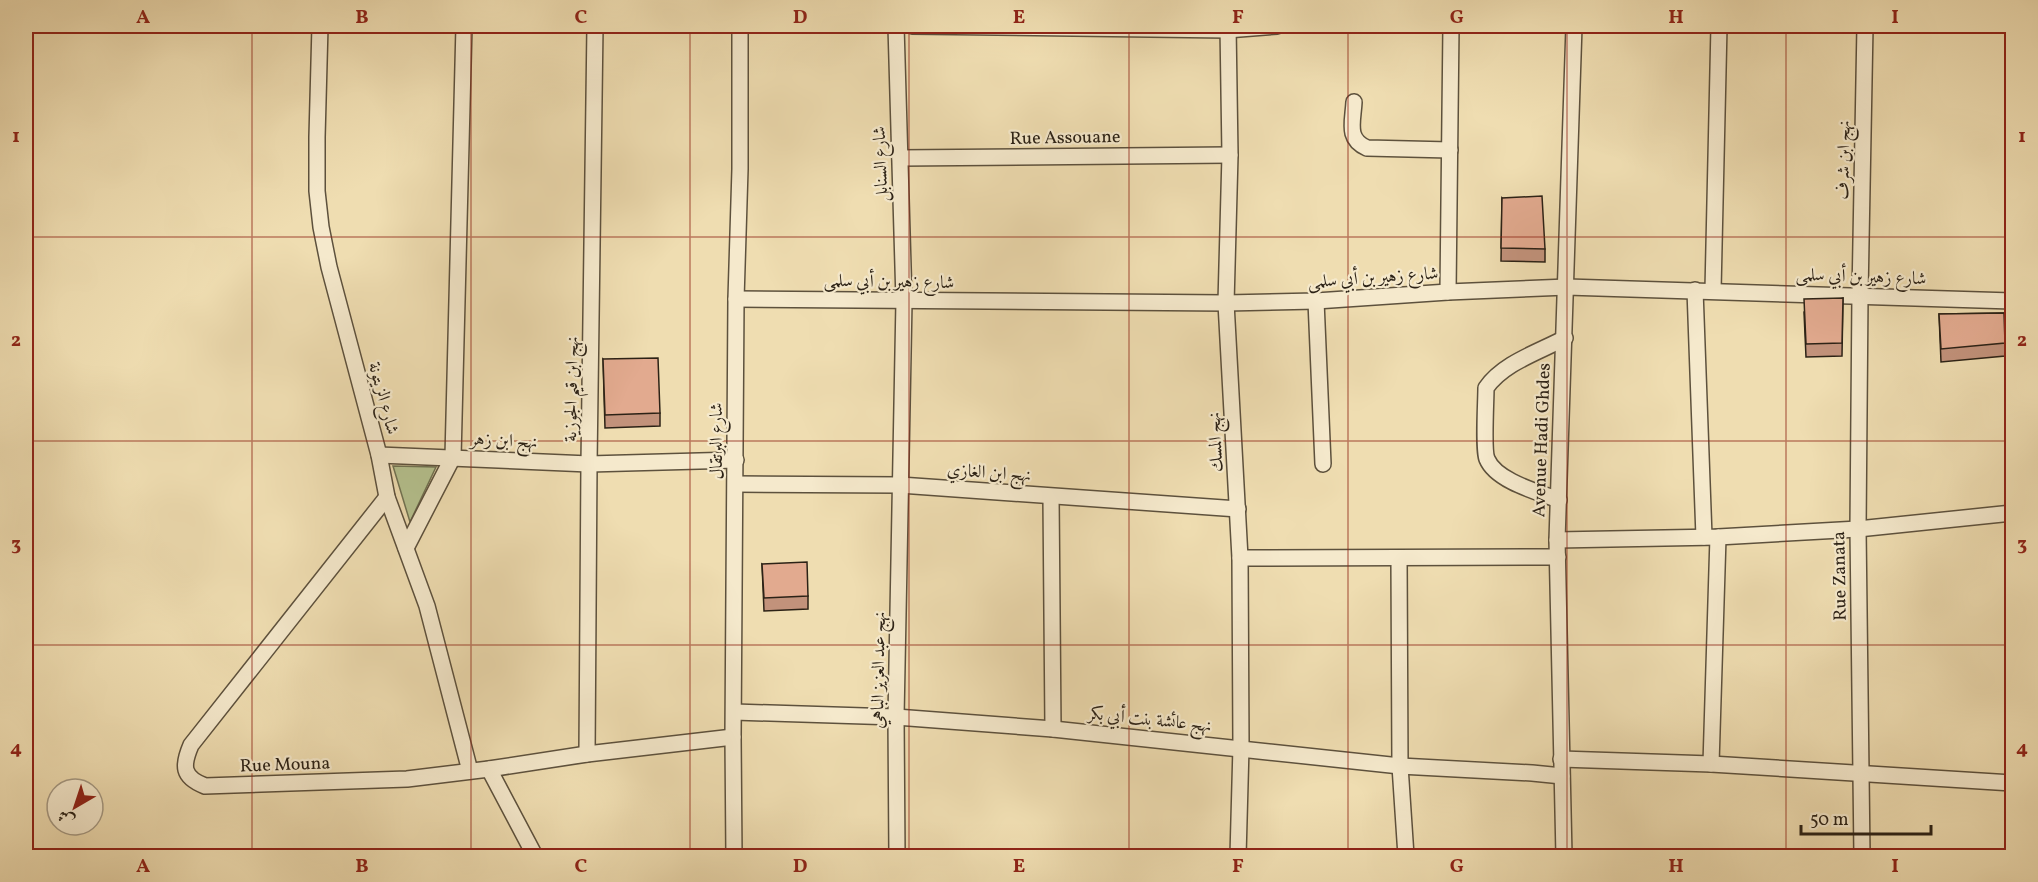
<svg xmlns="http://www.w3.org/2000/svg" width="2038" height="882" font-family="Vollkorn,Amiri,serif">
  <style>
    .green { fill: #b5c28f; stroke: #707252; stroke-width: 1.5 }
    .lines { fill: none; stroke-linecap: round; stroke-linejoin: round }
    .street-casing { stroke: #5d513d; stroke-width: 18 }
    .street { stroke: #f5e9cc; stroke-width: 15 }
    .wall { fill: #c2927b; stroke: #2c2216; stroke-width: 1.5 }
    .building { fill: #e2aa8f; stroke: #2c2216; stroke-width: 1.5 }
    .grid { fill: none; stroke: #8f2418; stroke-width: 1.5; stroke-opacity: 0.55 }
    .labels { text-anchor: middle; stroke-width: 4.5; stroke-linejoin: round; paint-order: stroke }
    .street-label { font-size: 18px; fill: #2c2216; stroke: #f5e9cc }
    .neatline { fill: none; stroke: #8f2418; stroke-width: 2 }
    .grid-label { font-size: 20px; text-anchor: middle; font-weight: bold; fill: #8f2418 }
  </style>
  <rect width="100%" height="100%" fill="#efddb1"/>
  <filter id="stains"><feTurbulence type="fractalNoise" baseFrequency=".00333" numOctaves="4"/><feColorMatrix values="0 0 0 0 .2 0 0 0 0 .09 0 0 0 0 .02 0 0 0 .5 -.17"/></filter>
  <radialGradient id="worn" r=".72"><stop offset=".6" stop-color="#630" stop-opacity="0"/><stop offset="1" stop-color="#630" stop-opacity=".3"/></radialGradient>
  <polygon class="green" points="393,466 436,467 410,522"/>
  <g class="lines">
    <g class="street-casing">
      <g id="street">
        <polyline points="320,26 317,137 317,191 321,227 329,267 379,455 387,497 427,606 470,771"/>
        <polyline points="896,26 904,301 896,717 897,856"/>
        <polyline points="912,26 1227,30 1277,26"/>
        <polyline points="1228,26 1230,155 1226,303 1240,558 1241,747 1238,856"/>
        <path d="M1354,102C1353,122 1346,139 1367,148L1450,150"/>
        <polyline points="900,158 1230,155"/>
        <polyline points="1695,290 1704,537"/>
        <polyline points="1713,290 1719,26"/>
        <polyline points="1448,292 1451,26"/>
        <polyline points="736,299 1226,303 1316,301 1448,292 1567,287 2012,301"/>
        <polyline points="1316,301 1323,464"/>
        <polyline points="379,455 589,464 736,460"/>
        <polyline points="736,484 900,485 1238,509"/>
        <path d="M387,497L191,745C182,766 182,777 205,786L407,779L489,769L587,754L733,737"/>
        <polyline points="1051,497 1053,729"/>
        <path d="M1559,500C1538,492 1496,481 1487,459C1483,450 1486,401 1486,388C1503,363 1539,352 1565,338"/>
        <polyline points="1557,540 1718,537 1858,529 2012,513"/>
        <polyline points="406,548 453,457 464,26"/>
        <polyline points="1240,558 1558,557"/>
        <polyline points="1399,558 1400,766 1406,856"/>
        <polyline points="734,712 896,717 1053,729 1400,766 1532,773 1562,776"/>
        <polyline points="587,754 589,464 595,26"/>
        <polyline points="1561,759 1711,764 2012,783"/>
        <polyline points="1711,764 1718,537"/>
        <polyline points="489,769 535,856"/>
        <polyline points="734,856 733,737 736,299 740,169 740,26"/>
        <polyline points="1564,856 1557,540 1574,26"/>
        <polyline points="1862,856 1858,529 1860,295 1865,26"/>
      </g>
    </g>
    <use href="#street" class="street"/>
  </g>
  <g class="wall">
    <polygon points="1502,198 1545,249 1545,262 1501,261"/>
    <polygon points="1843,298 1842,356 1806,357 1804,312"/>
    <polygon points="2004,313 2005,356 1941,362 1939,314"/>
    <polygon points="603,359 660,413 660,426 605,428"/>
    <polygon points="762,564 808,596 808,609 764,611"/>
  </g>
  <g class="building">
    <polygon points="1542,196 1545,249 1501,248 1502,198"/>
    <polygon points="1843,298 1842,343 1806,344 1804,299"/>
    <polygon points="2004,313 2005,343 1941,349 1939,314"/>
    <polygon points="658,358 660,413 605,415 603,359"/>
    <polygon points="807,562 808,596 764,598 762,564"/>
  </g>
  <path class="grid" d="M252,26V856M471,26V856M690,26V856M909,26V856M1129,26V856M1348,26V856M1567,26V856M1786,26V856M26,237H2012M26,441H2012M26,645H2012"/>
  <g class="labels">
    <g class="street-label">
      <text transform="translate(1065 137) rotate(-1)" y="6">Rue Assouane</text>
      <text transform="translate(1843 160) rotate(-89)" y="6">نهج ابن شرف</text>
      <text transform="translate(880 164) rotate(-92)" y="6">شارع السنابل</text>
      <text transform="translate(1861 276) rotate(2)" y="6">شارع زهير بن أبي سلمى</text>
      <text transform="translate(1373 277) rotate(-4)" y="6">شارع زهير بن أبي سلمى</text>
      <text transform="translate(889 281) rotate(1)" y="6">شارع زهير بن أبي سلمى</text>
      <text transform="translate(571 389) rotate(-89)" y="6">نهج ابن قيم الجوزية</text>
      <text transform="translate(384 398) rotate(75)" y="6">شارع الزيتونة</text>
      <text transform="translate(504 440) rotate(3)" y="6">نهج ابن زهر</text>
      <text transform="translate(1541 440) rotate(-88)" y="6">Avenue Hadi Ghdes</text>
      <text transform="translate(716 441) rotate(-90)" y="6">شارع البرتقال</text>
      <text transform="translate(1215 442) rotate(-93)" y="6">نهج المسك</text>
      <text transform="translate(989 472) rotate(4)" y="6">نهج ابن الغازي</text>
      <text transform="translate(1839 576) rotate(-91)" y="6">Rue Zanata</text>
      <text transform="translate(878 670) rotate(-89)" y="6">نهج عبد العزيز الباهي</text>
      <text transform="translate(1150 719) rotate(6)" y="6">نهج عائشة بنت أبي بكر</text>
      <text transform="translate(285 764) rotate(-2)" y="6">Rue Mouna</text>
    </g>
  </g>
  <rect width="2038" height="882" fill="none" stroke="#efddb1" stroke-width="66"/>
  <g transform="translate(75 807) rotate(219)"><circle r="28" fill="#f5e9cc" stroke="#a59983" stroke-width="1.5"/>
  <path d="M0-4.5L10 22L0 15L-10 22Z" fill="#8f2418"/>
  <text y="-9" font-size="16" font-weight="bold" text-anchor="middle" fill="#2c2216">ش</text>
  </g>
  <path d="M1801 825v9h130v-9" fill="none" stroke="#2c2216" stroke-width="3"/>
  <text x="1810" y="825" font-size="18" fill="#2c2216" stroke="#f5e9cc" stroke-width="4.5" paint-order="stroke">50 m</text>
  <rect x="33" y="33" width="1972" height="816" class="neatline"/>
  <g class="grid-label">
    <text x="143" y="23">A</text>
    <text x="362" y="23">B</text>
    <text x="581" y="23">C</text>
    <text x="800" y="23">D</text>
    <text x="1019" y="23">E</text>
    <text x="1238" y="23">F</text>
    <text x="1457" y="23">G</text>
    <text x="1676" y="23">H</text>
    <text x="1895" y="23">I</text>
    <text x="16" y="142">1</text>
    <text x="2022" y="142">1</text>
    <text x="16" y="346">2</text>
    <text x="2022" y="346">2</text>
    <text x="16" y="550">3</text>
    <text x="2022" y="550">3</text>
    <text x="16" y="754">4</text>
    <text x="2022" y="754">4</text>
    <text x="143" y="872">A</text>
    <text x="362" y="872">B</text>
    <text x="581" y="872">C</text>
    <text x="800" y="872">D</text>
    <text x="1019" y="872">E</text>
    <text x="1238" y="872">F</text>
    <text x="1457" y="872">G</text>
    <text x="1676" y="872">H</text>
    <text x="1895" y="872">I</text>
  </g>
  <rect width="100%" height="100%" filter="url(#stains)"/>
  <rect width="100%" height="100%" fill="url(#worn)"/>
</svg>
